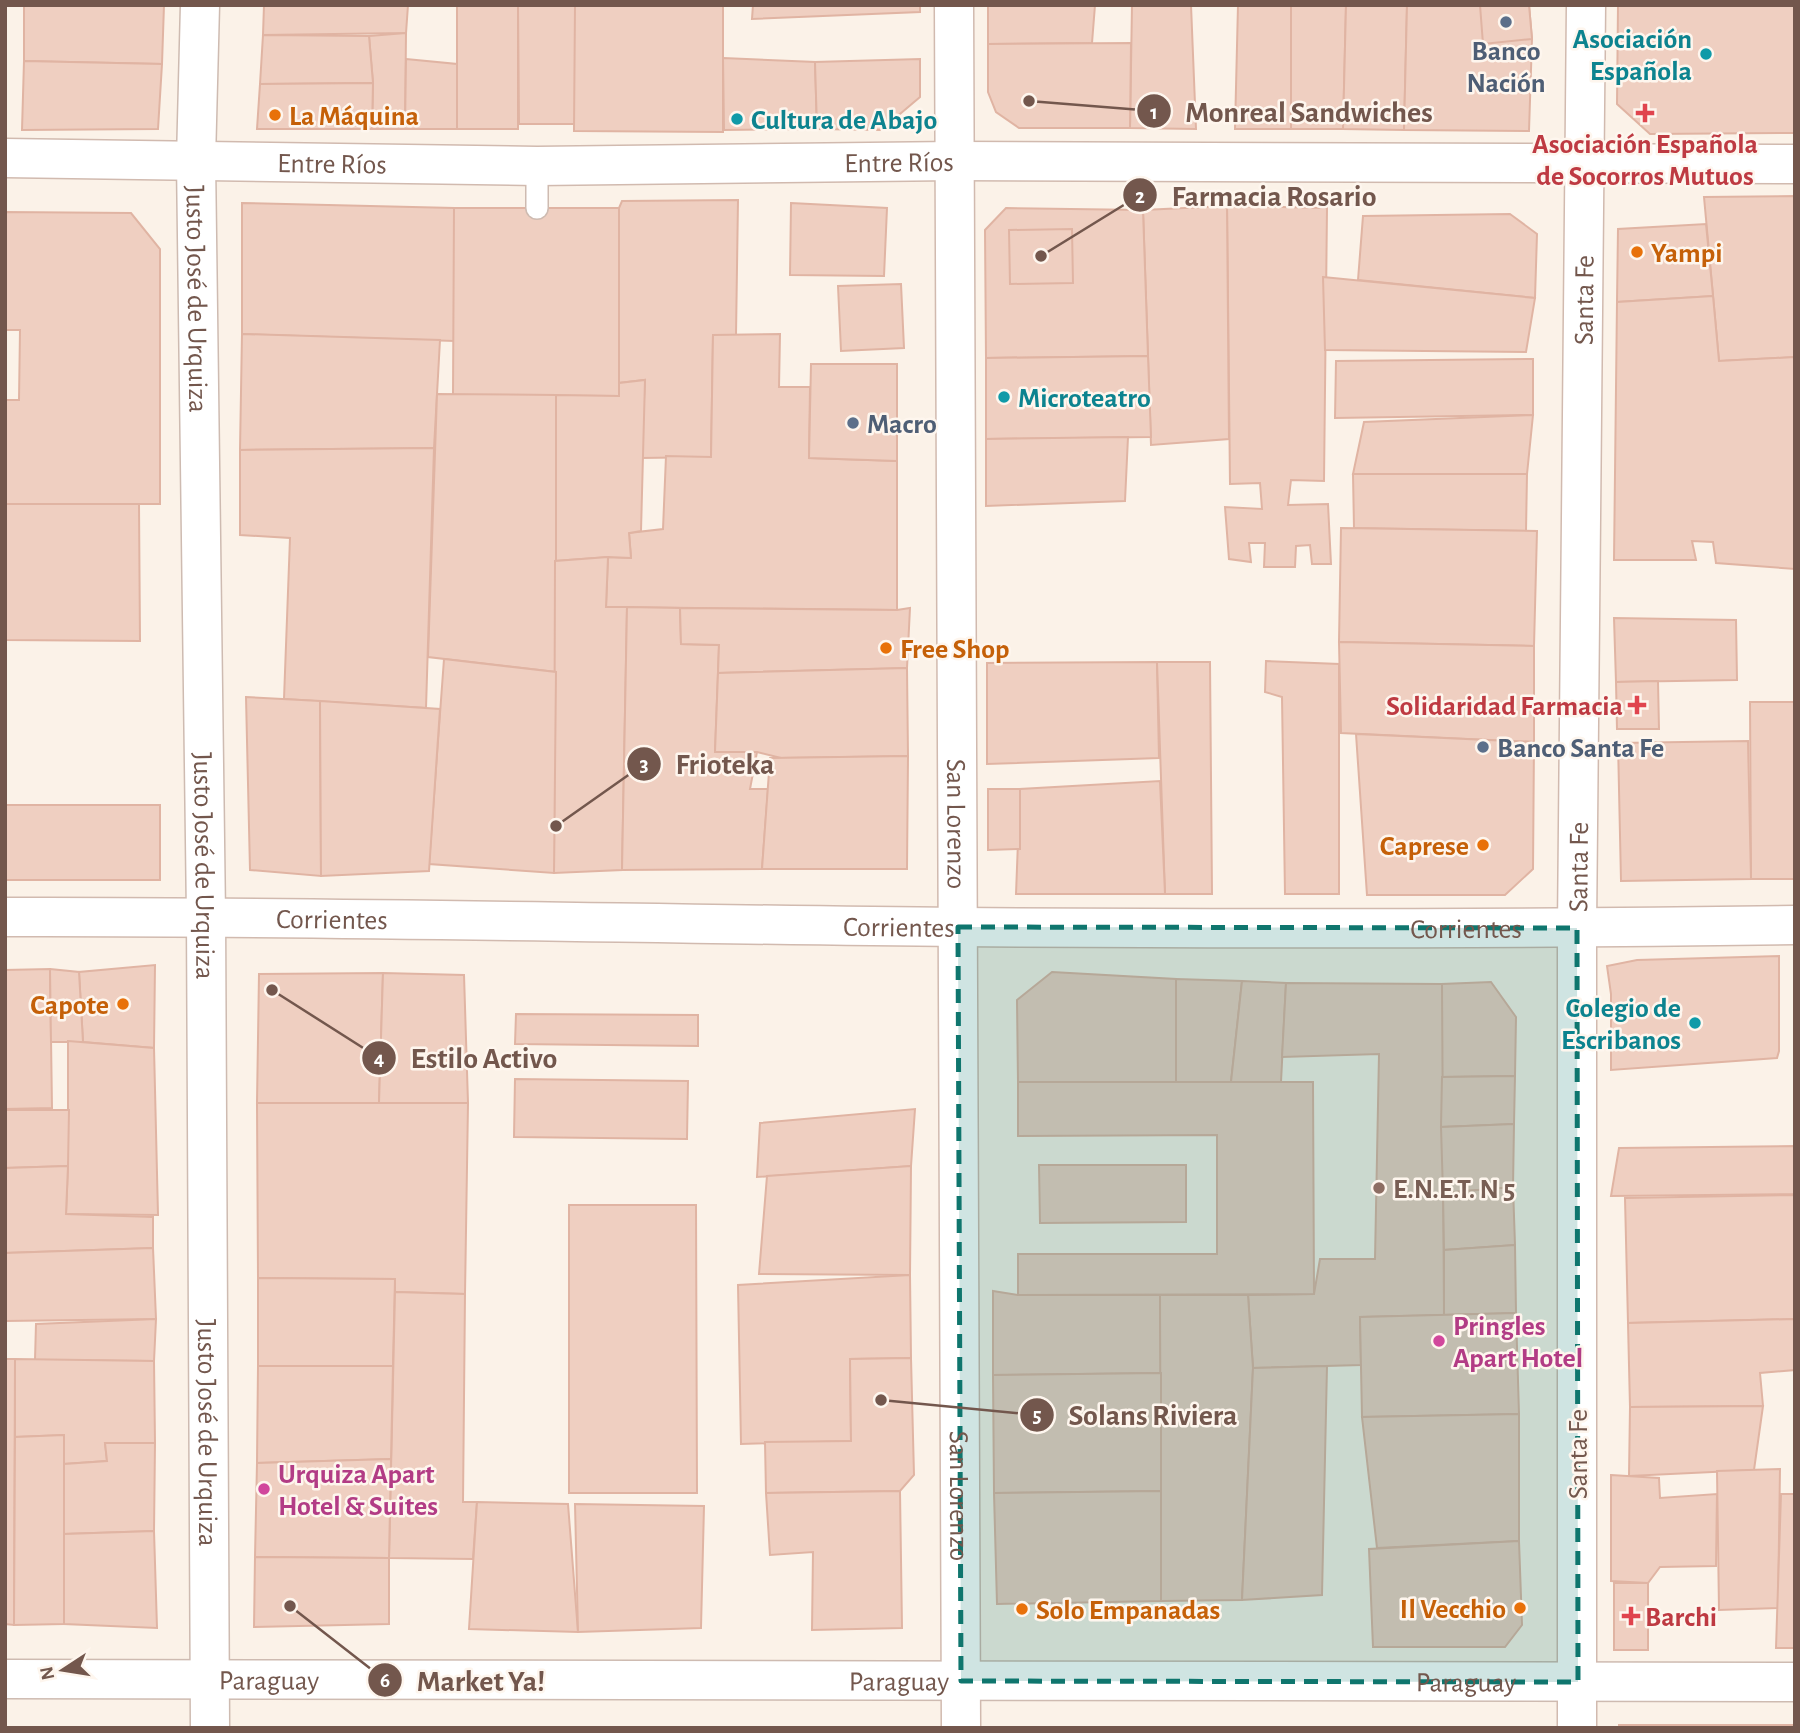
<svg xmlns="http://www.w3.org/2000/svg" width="1800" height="1733" font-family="'Alegreya Sans',sans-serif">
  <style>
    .building { fill: #efcfc1; stroke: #e0b4a3; stroke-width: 2 }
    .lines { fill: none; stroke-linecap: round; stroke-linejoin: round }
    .service-casing { stroke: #cebbb1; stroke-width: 24 }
    .minor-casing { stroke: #cebbb1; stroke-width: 41 }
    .secondary-casing { stroke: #d1baaf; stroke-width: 41 }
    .service { stroke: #fff; stroke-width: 21 }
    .minor { stroke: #fff; stroke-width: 38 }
    .secondary { stroke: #fff; stroke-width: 38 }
    .marked { fill: #0f766e; fill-opacity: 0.2; stroke: #0f766e; stroke-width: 5; stroke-dasharray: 14 9; stroke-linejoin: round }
    .service-dot { fill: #5c6f8a; stroke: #fef6ee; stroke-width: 2.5 }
    .culture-dot { fill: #0f9aa8; stroke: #fef6ee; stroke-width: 2.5 }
    .health-dot { fill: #e0444e; stroke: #fef6ee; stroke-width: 2.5 }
    .food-dot { fill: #e8710a; stroke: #fef6ee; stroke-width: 2.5 }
    .education-dot { fill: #8d6e63; stroke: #fef6ee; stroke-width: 2.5 }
    .hotel-dot { fill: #d1479c; stroke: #fef6ee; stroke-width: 2.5 }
    .labels { text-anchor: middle; stroke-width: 5; stroke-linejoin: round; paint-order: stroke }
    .culture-label { font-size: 28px; font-weight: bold; fill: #0d838f; stroke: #fef6ee; text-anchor: end }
    .service-label { font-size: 28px; font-weight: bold; fill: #4e5e75; stroke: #fef6ee; text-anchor: start }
    .food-label { font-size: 28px; font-weight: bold; fill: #c56008; stroke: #fef6ee; text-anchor: start }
    .health-label { font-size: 28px; font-weight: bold; fill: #be3a42; stroke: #fef6ee }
    .street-label { font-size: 28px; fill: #73574d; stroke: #fef6ee }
    .education-label { font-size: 28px; font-weight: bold; fill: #785e54; stroke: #fef6ee; text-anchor: start }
    .hotel-label { font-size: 28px; font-weight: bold; fill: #b23c85; stroke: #fef6ee; text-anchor: start }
    .leader { fill: none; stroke: #73574d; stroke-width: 2.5 }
    .callout-dot { fill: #73574d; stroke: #fef6ee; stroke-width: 2.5 }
    .mark-label { font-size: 21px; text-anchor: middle; font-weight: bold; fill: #fff }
    .callout-label { font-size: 30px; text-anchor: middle; font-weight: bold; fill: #73574d; stroke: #fef6ee; stroke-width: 5; stroke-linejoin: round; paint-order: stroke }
  </style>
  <rect width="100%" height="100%" fill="#fbf2e8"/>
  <g class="building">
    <polygon points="24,5 164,5 162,64 24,61"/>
    <polygon points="264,5 408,5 406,33 263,35"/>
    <rect x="457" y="5" width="61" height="124"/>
    <polygon points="518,5 575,5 575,124 519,124"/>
    <polygon points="575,5 723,5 723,132 574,131"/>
    <polygon points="753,5 920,5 920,12 752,19"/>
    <polygon points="988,5 1095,5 1092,43 988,44"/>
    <polygon points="1132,5 1191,5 1196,129 1130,128"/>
    <polygon points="1238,5 1291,5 1291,129 1235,129"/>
    <polygon points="1291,5 1346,5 1343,129 1291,129"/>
    <polygon points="1346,5 1407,5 1404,130 1343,129"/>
    <polygon points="1407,5 1529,5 1532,39 1529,131 1404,130"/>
    <polygon points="1480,5 1529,5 1532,39 1483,44"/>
    <polygon points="1618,5 1795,5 1795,133 1650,134 1617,104"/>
    <polygon points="406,33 405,129 372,129 373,83 369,36"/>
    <polygon points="263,35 369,36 373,83 260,84"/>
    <polygon points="1131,43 1130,128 1019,128 996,112 988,92 988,44"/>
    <polygon points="723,58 815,62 817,129 724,130"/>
    <polygon points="406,59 457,64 457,129 405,129"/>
    <polygon points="920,59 920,97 881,130 817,129 815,62"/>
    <polygon points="24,61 162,64 158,129 22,130"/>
    <polygon points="373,83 372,129 257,129 260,84"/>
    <polygon points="1795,196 1795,357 1719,361 1704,197"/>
    <polygon points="738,200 736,335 713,335 711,457 641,458 645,380 619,383 619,208 622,201"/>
    <polygon points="242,203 454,208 454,341 242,334"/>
    <polygon points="791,203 887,208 884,276 790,275"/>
    <polygon points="1227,206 1327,208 1324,481 1291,480 1288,505 1328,504 1331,564 1312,564 1310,545 1296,546 1295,567 1264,567 1265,543 1249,543 1251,562 1229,559 1225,507 1262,509 1260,483 1230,484"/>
    <polygon points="1227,206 1229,439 1151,445 1143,210"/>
    <polygon points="454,208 619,208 619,396 453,395"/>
    <polygon points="1006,208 1143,210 1148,356 986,358 985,230"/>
    <polygon points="5,212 131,213 160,249 160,504 5,504 5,400 19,400 20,330 5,330"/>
    <polygon points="1510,214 1537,234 1535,298 1358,280 1363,216"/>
    <polygon points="1706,224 1713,296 1617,302 1618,229"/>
    <polygon points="1072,229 1073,283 1010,284 1009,230"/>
    <polygon points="1323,277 1535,298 1526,352 1325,350"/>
    <polygon points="901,284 904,348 841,351 838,286"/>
    <polygon points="1713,296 1719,361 1795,357 1795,569 1716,563 1713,542 1692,541 1696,560 1614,560 1617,302"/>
    <polygon points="242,334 440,340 434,448 240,450"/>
    <polygon points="780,334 779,387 810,387 809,458 897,461 897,610 606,607 608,557 631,558 629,533 663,529 666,456 711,457 713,335"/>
    <polygon points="1148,356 1151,437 986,439 986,358"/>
    <polygon points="1533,359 1533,415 1335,418 1336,361"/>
    <polygon points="811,364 897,364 897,461 809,458"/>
    <polygon points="645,380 641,531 629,533 631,558 608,557 555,561 556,395 619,396 619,383"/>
    <polygon points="437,394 556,395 556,672 428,657"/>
    <polygon points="1533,415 1527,474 1353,474 1364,422"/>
    <polygon points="1128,437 1125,501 986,506 986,439"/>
    <polygon points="434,448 426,708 284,699 290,538 240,535 240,450"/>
    <polygon points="1353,474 1527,474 1526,531 1354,528"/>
    <polygon points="5,504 139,504 140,641 5,640"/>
    <polygon points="1341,528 1537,531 1534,646 1339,642"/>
    <polygon points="608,557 606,607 627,607 622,870 554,873 555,561"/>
    <polygon points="627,607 680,608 681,644 719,645 715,752 757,752 750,789 768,789 762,869 622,870"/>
    <polygon points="680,608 897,610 910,608 907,668 718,673 719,645 681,644"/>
    <polygon points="1614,618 1736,620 1737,680 1616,682"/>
    <polygon points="1339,642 1534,646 1534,742 1341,733"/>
    <polygon points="444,659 556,672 554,873 429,864"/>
    <polygon points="1266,661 1339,664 1339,894 1285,894 1282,697 1265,692"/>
    <polygon points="1157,662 1159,758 987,764 987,663"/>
    <polygon points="1157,662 1210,662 1212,894 1165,894"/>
    <polygon points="907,668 908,756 781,758 757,752 715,752 718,673"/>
    <polygon points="1658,681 1659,729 1617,729 1616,682"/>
    <polygon points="246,697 320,701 321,876 250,870"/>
    <polygon points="320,701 440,709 429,871 321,876"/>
    <polygon points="1750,702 1795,702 1795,879 1751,879"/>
    <polygon points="1356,734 1534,742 1533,869 1505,895 1367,895"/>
    <polygon points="1748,741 1751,879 1621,881 1618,743"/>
    <polygon points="908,756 907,869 762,869 770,758"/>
    <polygon points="1160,781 1165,894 1016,894 1020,789"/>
    <polygon points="988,789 1020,789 1020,849 988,850"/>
    <rect x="5" y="805" width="155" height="75"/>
    <polygon points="1779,956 1779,1051 1777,1058 1611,1070 1611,994 1607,966 1637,960"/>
    <polygon points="155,965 154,1048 83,1042 79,972"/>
    <polygon points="50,969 52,1108 5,1109 5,970"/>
    <polygon points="50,969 79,972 83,1042 51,1042"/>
    <polygon points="1052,972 1176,979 1176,1082 1018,1082 1017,1000"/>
    <polygon points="383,973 379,1103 257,1103 259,974"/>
    <polygon points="383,973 464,975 468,1103 379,1103"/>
    <polygon points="1176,979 1242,981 1231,1082 1176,1082"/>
    <polygon points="1242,981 1286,983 1281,1082 1231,1082"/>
    <polygon points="1491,982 1516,1017 1515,1076 1442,1077 1442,984"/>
    <polygon points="1286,983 1442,984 1444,1315 1360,1317 1361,1365 1253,1368 1248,1295 1314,1294 1320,1259 1375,1259 1379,1054 1282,1057"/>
    <polygon points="516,1014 698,1015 698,1046 515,1044"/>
    <polygon points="68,1041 154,1048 158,1215 66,1214 68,1166"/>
    <polygon points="1515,1076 1514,1124 1441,1127 1442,1077"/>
    <polygon points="515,1079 688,1081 687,1139 514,1137"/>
    <polygon points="1018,1082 1313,1082 1314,1294 1018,1295 1018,1254 1217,1254 1217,1135 1018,1136"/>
    <polygon points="257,1103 468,1103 465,1294 395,1292 395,1279 258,1278"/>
    <polygon points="915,1109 911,1166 757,1177 760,1123"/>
    <polygon points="5,1110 69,1110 68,1166 5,1168"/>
    <polygon points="1514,1124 1513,1187 1443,1193 1441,1127"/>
    <polygon points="1795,1146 1795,1194 1611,1196 1619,1148"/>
    <polygon points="1039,1165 1186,1165 1186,1222 1040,1223"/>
    <polygon points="68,1166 66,1214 153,1217 153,1248 5,1253 5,1168"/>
    <polygon points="911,1166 910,1275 759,1274 767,1176"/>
    <polygon points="1513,1187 1515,1245 1444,1250 1443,1193"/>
    <polygon points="1795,1195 1795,1319 1628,1323 1625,1198"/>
    <polygon points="569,1205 696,1205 697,1493 569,1493"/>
    <polygon points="1515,1245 1516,1313 1444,1315 1444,1250"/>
    <polygon points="153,1248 156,1319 5,1321 5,1253"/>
    <polygon points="910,1275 911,1358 850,1359 851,1441 741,1444 738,1285"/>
    <polygon points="258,1278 395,1279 393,1366 258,1366"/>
    <polygon points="993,1291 1018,1295 1160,1295 1161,1373 993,1375"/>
    <polygon points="395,1292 465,1294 463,1502 477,1502 473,1559 389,1558"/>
    <polygon points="1160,1295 1248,1295 1253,1368 1242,1600 1161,1601"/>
    <polygon points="1516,1313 1519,1414 1362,1417 1360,1317"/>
    <polygon points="156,1319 154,1361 35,1360 36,1324"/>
    <polygon points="1795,1319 1795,1370 1760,1373 1763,1406 1630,1407 1628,1323"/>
    <polygon points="911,1358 914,1475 900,1491 766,1493 765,1442 851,1441 850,1359"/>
    <polygon points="5,1359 15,1359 14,1625 5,1624"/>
    <polygon points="15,1359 154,1361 155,1443 105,1443 107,1461 64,1464 64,1435 15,1437"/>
    <polygon points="258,1366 393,1366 391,1459 257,1463"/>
    <polygon points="1327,1366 1322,1595 1242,1600 1253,1368"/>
    <polygon points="1161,1373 1161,1491 994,1493 993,1375"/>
    <polygon points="1763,1406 1754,1470 1629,1476 1630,1407"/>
    <polygon points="1519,1414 1519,1541 1377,1548 1362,1417"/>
    <polygon points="64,1435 64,1624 14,1625 15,1437"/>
    <polygon points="105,1443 155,1443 154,1531 64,1534 64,1464 107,1461"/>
    <polygon points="391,1459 389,1558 255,1557 257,1463"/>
    <polygon points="1780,1469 1778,1608 1719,1610 1717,1471"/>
    <polygon points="1611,1475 1659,1478 1660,1498 1717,1494 1716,1566 1660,1567 1648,1583 1611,1581"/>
    <polygon points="900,1491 902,1628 812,1630 813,1552 770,1555 766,1493"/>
    <polygon points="1161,1491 1161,1601 997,1604 994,1493"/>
    <polygon points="1781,1494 1795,1494 1795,1648 1776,1648"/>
    <polygon points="477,1502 568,1504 578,1632 469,1629"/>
    <polygon points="575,1504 704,1506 701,1628 578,1632"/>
    <polygon points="154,1531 157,1628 64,1624 64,1534"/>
    <polygon points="1519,1541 1522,1625 1505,1647 1373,1647 1369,1549"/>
    <polygon points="255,1557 389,1558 389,1624 254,1627"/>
    <rect x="1614" y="1583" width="34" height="67"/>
    <rect x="1619" y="1725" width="84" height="3"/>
    <rect x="1703" y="1725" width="92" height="3"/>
  </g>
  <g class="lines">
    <g class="service-casing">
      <polyline id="service" points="537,166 537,208"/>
    </g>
    <g class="minor-casing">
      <g id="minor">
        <path id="s1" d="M200,5L196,160L206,916L210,1728"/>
        <path id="s2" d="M5,1679L1795,1682"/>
      </g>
    </g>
    <g class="secondary-casing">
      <g id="secondary">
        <path id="s3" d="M954,5L961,1728"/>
        <path id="s4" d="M5,158L537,166L954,161L1795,164"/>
        <path id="s5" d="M5,917C323,916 641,924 958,927C1237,929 1516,929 1795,925"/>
        <path id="s6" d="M1577,1728V928L1586,5"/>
      </g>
    </g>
    <use href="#service" class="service"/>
    <use href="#minor" class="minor"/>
    <use href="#secondary" class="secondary"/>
  </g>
  <path class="marked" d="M958,927L1577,928L1578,1682L961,1681Z"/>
  <g class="service-dot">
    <circle cx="1506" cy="22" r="7"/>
    <circle cx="853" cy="423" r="7"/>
    <circle cx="1483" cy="747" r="7"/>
  </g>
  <g class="culture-dot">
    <circle cx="1706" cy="54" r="7"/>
    <circle cx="737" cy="119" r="7"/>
    <circle cx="1004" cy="397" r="7"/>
    <circle cx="1695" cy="1023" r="7"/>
  </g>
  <g class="health-dot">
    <path d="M1641.5 102.5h7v7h7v7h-7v7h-7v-7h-7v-7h7z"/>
    <path d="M1633.5 694.5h7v7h7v7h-7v7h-7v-7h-7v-7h7z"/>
    <path d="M1627.5 1605.5h7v7h7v7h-7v7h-7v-7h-7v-7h7z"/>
  </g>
  <g class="food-dot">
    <circle cx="275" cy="115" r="7"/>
    <circle cx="1637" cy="252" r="7"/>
    <circle cx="886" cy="648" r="7"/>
    <circle cx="1483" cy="845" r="7"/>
    <circle cx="123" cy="1004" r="7"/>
    <circle cx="1520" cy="1608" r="7"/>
    <circle cx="1022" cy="1609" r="7"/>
  </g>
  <circle class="education-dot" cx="1379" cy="1188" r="7"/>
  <g class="hotel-dot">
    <circle cx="1439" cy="1341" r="7"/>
    <circle cx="264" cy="1489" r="7"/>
  </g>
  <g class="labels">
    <g class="culture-label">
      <text x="1692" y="48">Asociación<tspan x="1692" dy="32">Española</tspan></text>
      <text x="751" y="129" text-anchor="start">Cultura de Abajo</text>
      <text x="1018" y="407" text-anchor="start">Microteatro</text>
      <text x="1681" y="1017">Colegio de<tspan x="1681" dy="32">Escribanos</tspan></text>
    </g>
    <g class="service-label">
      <text x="1506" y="60" text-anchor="middle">Banco<tspan x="1506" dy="32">Nación</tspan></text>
      <text x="867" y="433">Macro</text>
      <text x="1497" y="757">Banco Santa Fe</text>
    </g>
    <g class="food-label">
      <text x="289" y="125">La Máquina</text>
      <text x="1651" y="262">Yampi</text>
      <text x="900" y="658">Free Shop</text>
      <text x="1469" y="855" text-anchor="end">Caprese</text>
      <text x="109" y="1014" text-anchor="end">Capote</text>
      <text x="1506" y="1618" text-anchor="end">Il Vecchio</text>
      <text x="1036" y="1619">Solo Empanadas</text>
    </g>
    <g class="health-label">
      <text x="1645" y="153">Asociación Española<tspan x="1645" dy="32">de Socorros Mutuos</tspan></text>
      <text x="1623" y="715" text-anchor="end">Solidaridad Farmacia</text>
      <text x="1645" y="1626" text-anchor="start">Barchi</text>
    </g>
    <g class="street-label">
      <text dy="10" stroke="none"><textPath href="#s4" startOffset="327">Entre Ríos</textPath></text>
      <text dy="10" stroke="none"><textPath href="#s4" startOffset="894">Entre Ríos</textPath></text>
      <text dy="10" stroke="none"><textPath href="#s1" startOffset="294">Justo José de Urquiza</textPath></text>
      <text dy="10" stroke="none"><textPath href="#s6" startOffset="1428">Santa Fe</textPath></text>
      <text dy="10" stroke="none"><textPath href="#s3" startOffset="819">San Lorenzo</textPath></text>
      <text dy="10" stroke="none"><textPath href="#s1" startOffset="861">Justo José de Urquiza</textPath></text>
      <text dy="10" stroke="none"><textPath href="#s6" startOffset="861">Santa Fe</textPath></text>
      <text dy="10" stroke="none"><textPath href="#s5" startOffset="327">Corrientes</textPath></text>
      <text dy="10" stroke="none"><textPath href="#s5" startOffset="894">Corrientes</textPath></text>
      <text dy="10" stroke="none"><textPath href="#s5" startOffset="1461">Corrientes</textPath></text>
      <text dy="10" stroke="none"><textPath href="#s1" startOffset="1428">Justo José de Urquiza</textPath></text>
      <text transform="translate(1577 1454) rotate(-90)" y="10">Santa Fe</text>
      <text dy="10" stroke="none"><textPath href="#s3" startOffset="1491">San Lorenzo</textPath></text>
      <text dy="10" stroke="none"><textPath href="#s2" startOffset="264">Paraguay</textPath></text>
      <text dy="10" stroke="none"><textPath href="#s2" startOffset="894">Paraguay</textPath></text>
      <text dy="10" stroke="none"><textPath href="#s2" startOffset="1461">Paraguay</textPath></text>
    </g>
    <g class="education-label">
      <text x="1393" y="1198">E.N.E.T. N 5</text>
    </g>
    <g class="hotel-label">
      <text x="1453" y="1335">Pringles<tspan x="1453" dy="32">Apart Hotel</tspan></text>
      <text x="278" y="1483">Urquiza Apart<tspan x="278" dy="32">Hotel &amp; Suites</tspan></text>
    </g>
  </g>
  <path class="leader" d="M1029 101L1154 111M1041 256L1140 195M556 826L644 764M272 990L379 1058M881 1400L1037 1415M290 1606L385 1680"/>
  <g class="callout-dot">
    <circle cx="1029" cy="101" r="7"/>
    <circle cx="1041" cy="256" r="7"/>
    <circle cx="556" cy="826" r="7"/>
    <circle cx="272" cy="990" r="7"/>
    <circle cx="881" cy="1400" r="7"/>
    <circle cx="290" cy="1606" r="7"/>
    <circle cx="1154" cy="111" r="18"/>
    <circle cx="1140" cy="195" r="18"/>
    <circle cx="644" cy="764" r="18"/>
    <circle cx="379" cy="1058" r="18"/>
    <circle cx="1037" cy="1415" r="18"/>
    <circle cx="385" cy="1680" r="18"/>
  </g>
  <g class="mark-label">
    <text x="1154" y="119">1</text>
    <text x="1140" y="203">2</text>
    <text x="644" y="771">3</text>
    <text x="379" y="1065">4</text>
    <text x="1037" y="1422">5</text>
    <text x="385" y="1687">6</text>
  </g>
  <g class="callout-label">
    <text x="1309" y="122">Monreal Sandwiches</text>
    <text x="1274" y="206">Farmacia Rosario</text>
    <text x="725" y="774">Frioteka</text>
    <text x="484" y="1068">Estilo Activo</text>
    <text x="1153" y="1425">Solans Riviera</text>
    <text x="481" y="1691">Market Ya!</text>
  </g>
  <rect width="1800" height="1733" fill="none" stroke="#73574d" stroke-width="14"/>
  <g transform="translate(63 1670) rotate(258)" stroke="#fef6ee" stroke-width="5" paint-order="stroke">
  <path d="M0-5L12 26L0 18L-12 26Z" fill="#73574d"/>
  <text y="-10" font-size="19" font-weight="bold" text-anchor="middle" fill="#73574d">N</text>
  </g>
</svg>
